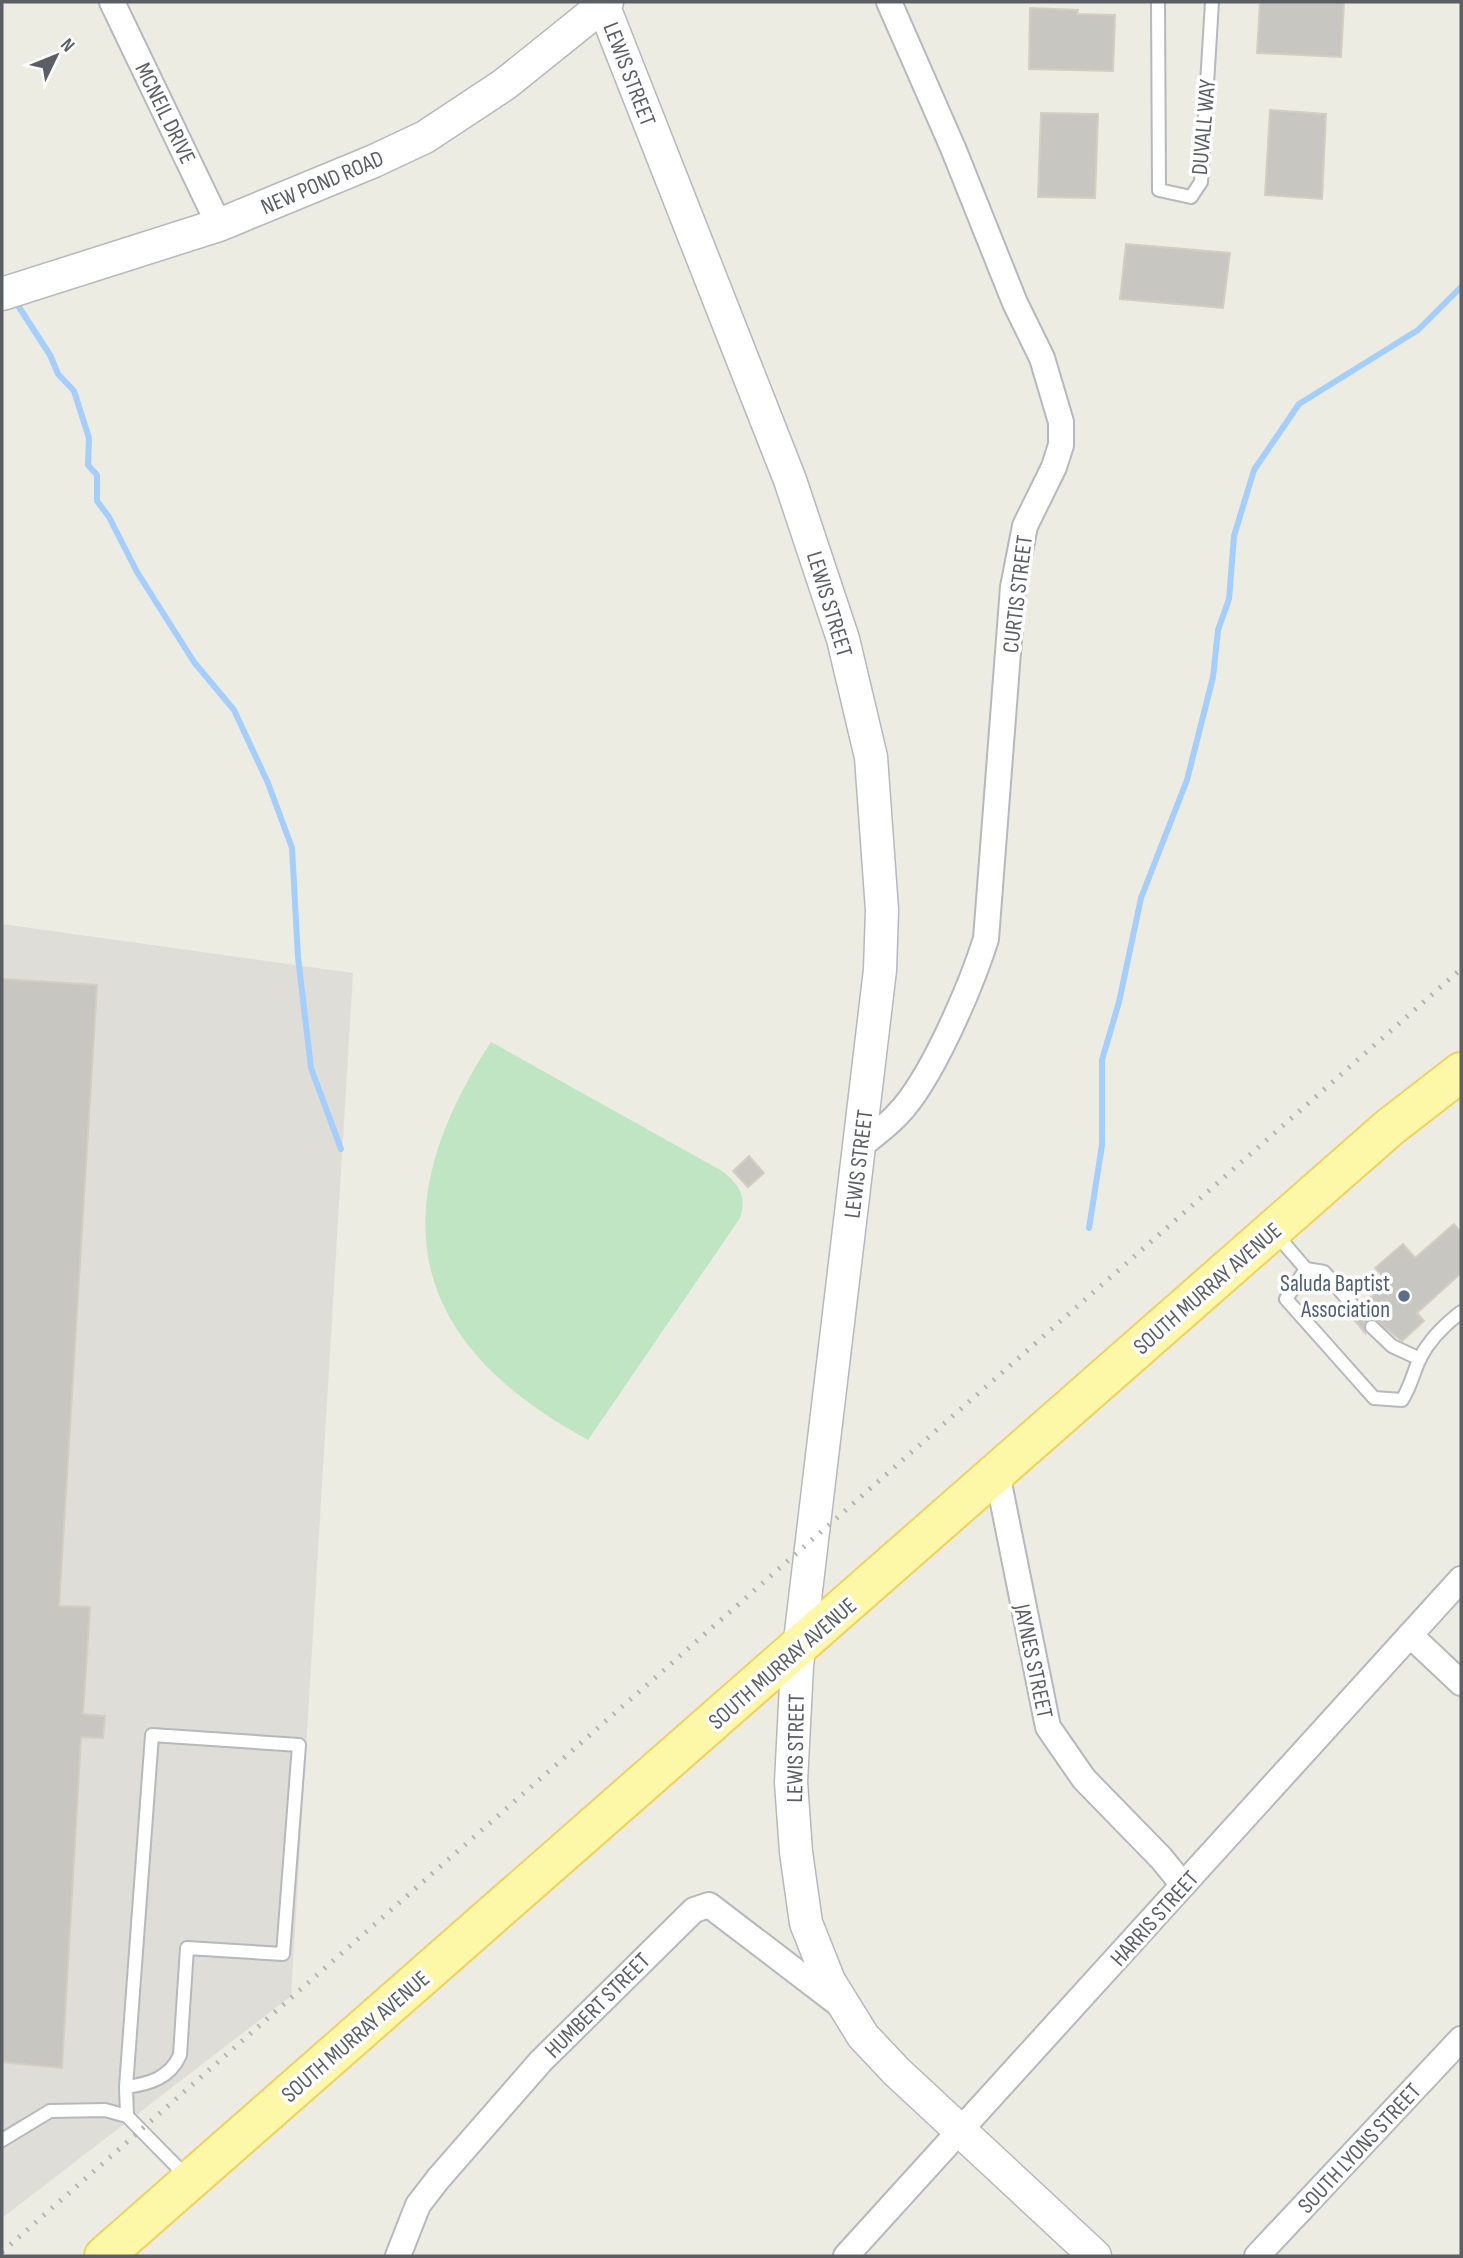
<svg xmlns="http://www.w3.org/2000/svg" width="1463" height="2258" font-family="'Sofia Sans Condensed',sans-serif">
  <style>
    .industrial { fill: #dfddd7 }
    .green { fill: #bfe5c3 }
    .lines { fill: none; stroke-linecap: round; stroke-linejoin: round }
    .stream { stroke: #a3cefd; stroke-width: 6 }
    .building { fill: #c8c6c0; stroke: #d2cec1; stroke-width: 2 }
    .service-casing { stroke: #b5b8bd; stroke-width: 16 }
    .minor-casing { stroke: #b5b8bd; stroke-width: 28 }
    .tertiary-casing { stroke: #b5b8bd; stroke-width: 35 }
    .primary-casing { stroke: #eed25b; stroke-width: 42 }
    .service { stroke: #fff; stroke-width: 12 }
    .minor { stroke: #fff; stroke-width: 24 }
    .tertiary { stroke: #fff; stroke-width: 32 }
    .primary { stroke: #fdf7a8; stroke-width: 38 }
    .rail { stroke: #b3b4b4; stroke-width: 5; stroke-dasharray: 2 9; stroke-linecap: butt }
    .service-dot { fill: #5c6f8a; stroke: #fff; stroke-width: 2.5 }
    .labels { text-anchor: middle; stroke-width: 7; stroke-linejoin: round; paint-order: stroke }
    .street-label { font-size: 23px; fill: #5b5e63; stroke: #fff }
    .service-label { font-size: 23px; fill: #4e5e75; stroke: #fff; text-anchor: end }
  </style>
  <rect width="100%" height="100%" fill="#edece3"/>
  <polygon class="industrial" points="2,924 353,973 291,1996 2,2218"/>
  <path class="green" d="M491,1042L722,1171C739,1184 747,1196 740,1218L588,1440C408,1343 380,1211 491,1042Z"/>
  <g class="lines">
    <g class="stream">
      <polyline points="17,304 50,355 58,374 74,391 89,438 88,465 97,475 97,501 109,517 137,572 194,662 234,710 268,783 292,848 298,957 311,1068 341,1149"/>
      <polyline points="1089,1228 1102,1145 1102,1060 1119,1002 1141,898 1187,780 1213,677 1218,630 1229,599 1234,536 1254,470 1299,404 1418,330 1461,287"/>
    </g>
  </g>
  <g class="building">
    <polygon points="1260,2 1344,2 1341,57 1257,53"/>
    <polygon points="1030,8 1078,10 1077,14 1115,15 1113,71 1029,69"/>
    <polygon points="1270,110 1326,114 1322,199 1265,195"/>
    <polygon points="1041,113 1098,114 1095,198 1038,197"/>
    <polygon points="1126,244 1230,253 1223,308 1120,299"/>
    <polygon points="2,979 97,985 59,1606 90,1607 83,1714 105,1716 103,1738 81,1737 62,2068 2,2062"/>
    <polygon points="749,1156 764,1173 748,1187 733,1171"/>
    <polygon points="1454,1224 1461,1233 1461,1273 1417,1313 1424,1321 1402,1341 1373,1318 1365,1322 1365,1333 1351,1316 1363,1316 1363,1304 1388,1282 1375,1268 1403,1244 1415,1258"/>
  </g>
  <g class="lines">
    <g class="service-casing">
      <g id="service">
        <polyline points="1158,2 1159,190 1191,197 1201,182 1212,2"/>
        <path d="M1275,1233L1306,1269L1286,1299L1374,1398L1402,1400C1411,1386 1413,1373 1420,1358C1430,1339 1444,1325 1461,1312"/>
        <polyline points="1306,1269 1324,1272 1357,1310"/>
        <polyline points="1372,1327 1392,1346 1420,1359"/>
        <path d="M126,2087C149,2084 170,2078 180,2055L187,1948L283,1954L299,1745L152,1735L126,2087L127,2116"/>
        <polyline points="2,2140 50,2111 105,2110 127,2116 187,2177"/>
      </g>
    </g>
    <g class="minor-casing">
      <g id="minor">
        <polyline points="112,2 219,225"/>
        <path d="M860,1147C872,1136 886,1127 897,1115C931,1081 971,986 986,939L1013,587L1025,526L1054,467L1061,445V422L1042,358L1015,303L953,148L889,2"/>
        <polyline points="997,1473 1048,1727 1084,1779 1161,1858 1183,1885"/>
        <polyline points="1410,1635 1461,1683"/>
        <polyline points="398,2256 418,2205 438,2179 541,2061 694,1910 709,1905 840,2005"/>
        <polyline points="846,2256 1461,1579"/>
        <polyline points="1257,2256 1461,2039"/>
      </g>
    </g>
    <g class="tertiary-casing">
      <g id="tertiary">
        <polyline points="602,2 790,480 843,639 871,757 882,910 880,970 797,1666 791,1782 796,1852 806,1923 829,1981 863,2036 897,2072 1095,2256"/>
        <polyline points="2,294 219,225 374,161 425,137 505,84 607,2"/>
      </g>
    </g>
    <g class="primary-casing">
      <polyline id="primary" points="104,2256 1390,1127 1461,1072"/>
    </g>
    <use href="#service" class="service"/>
    <use href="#minor" class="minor"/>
    <use href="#tertiary" class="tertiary"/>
    <use href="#primary" class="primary"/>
    <polyline class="rail" points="2,2252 1461,969"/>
  </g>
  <circle class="service-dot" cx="1404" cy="1296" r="7"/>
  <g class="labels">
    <g class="street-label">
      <text transform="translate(630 74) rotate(69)" y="8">LEWIS STREET</text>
      <text transform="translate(166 113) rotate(64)" y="8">MCNEIL DRIVE</text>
      <text transform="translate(1203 127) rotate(-85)" y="8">DUVALL WAY</text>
      <text transform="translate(322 182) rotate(-23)" y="8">NEW POND ROAD</text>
      <text transform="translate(1017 594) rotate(-83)" y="8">CURTIS STREET</text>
      <text transform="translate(830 604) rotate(73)" y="8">LEWIS STREET</text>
      <text transform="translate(858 1164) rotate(-83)" y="8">LEWIS STREET</text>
      <text transform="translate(1207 1288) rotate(-41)" y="8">SOUTH MURRAY AVENUE</text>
      <text transform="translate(1034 1661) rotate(78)" y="8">JAYNES STREET</text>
      <text transform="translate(782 1663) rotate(-41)" y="8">SOUTH MURRAY AVENUE</text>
      <text transform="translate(795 1748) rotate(-89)" y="8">LEWIS STREET</text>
      <text transform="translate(1154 1918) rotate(-48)" y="8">HARRIS STREET</text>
      <text transform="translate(597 2005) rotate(-45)" y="8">HUMBERT STREET</text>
      <text transform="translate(355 2036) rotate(-41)" y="8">SOUTH MURRAY AVENUE</text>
      <text transform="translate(1359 2148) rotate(-47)" y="8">SOUTH LYONS STREET</text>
    </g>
    <g class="service-label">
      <text x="1390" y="1291">Saluda Baptist<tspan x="1390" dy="26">Association</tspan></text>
    </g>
  </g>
  <rect width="1463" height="2258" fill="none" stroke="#5b5e63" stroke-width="7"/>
  <g transform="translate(56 56) rotate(47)" stroke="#ffffff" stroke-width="5" paint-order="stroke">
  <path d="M0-5L12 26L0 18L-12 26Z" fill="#5b5e63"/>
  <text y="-10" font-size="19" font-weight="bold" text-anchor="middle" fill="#5b5e63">N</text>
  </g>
</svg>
